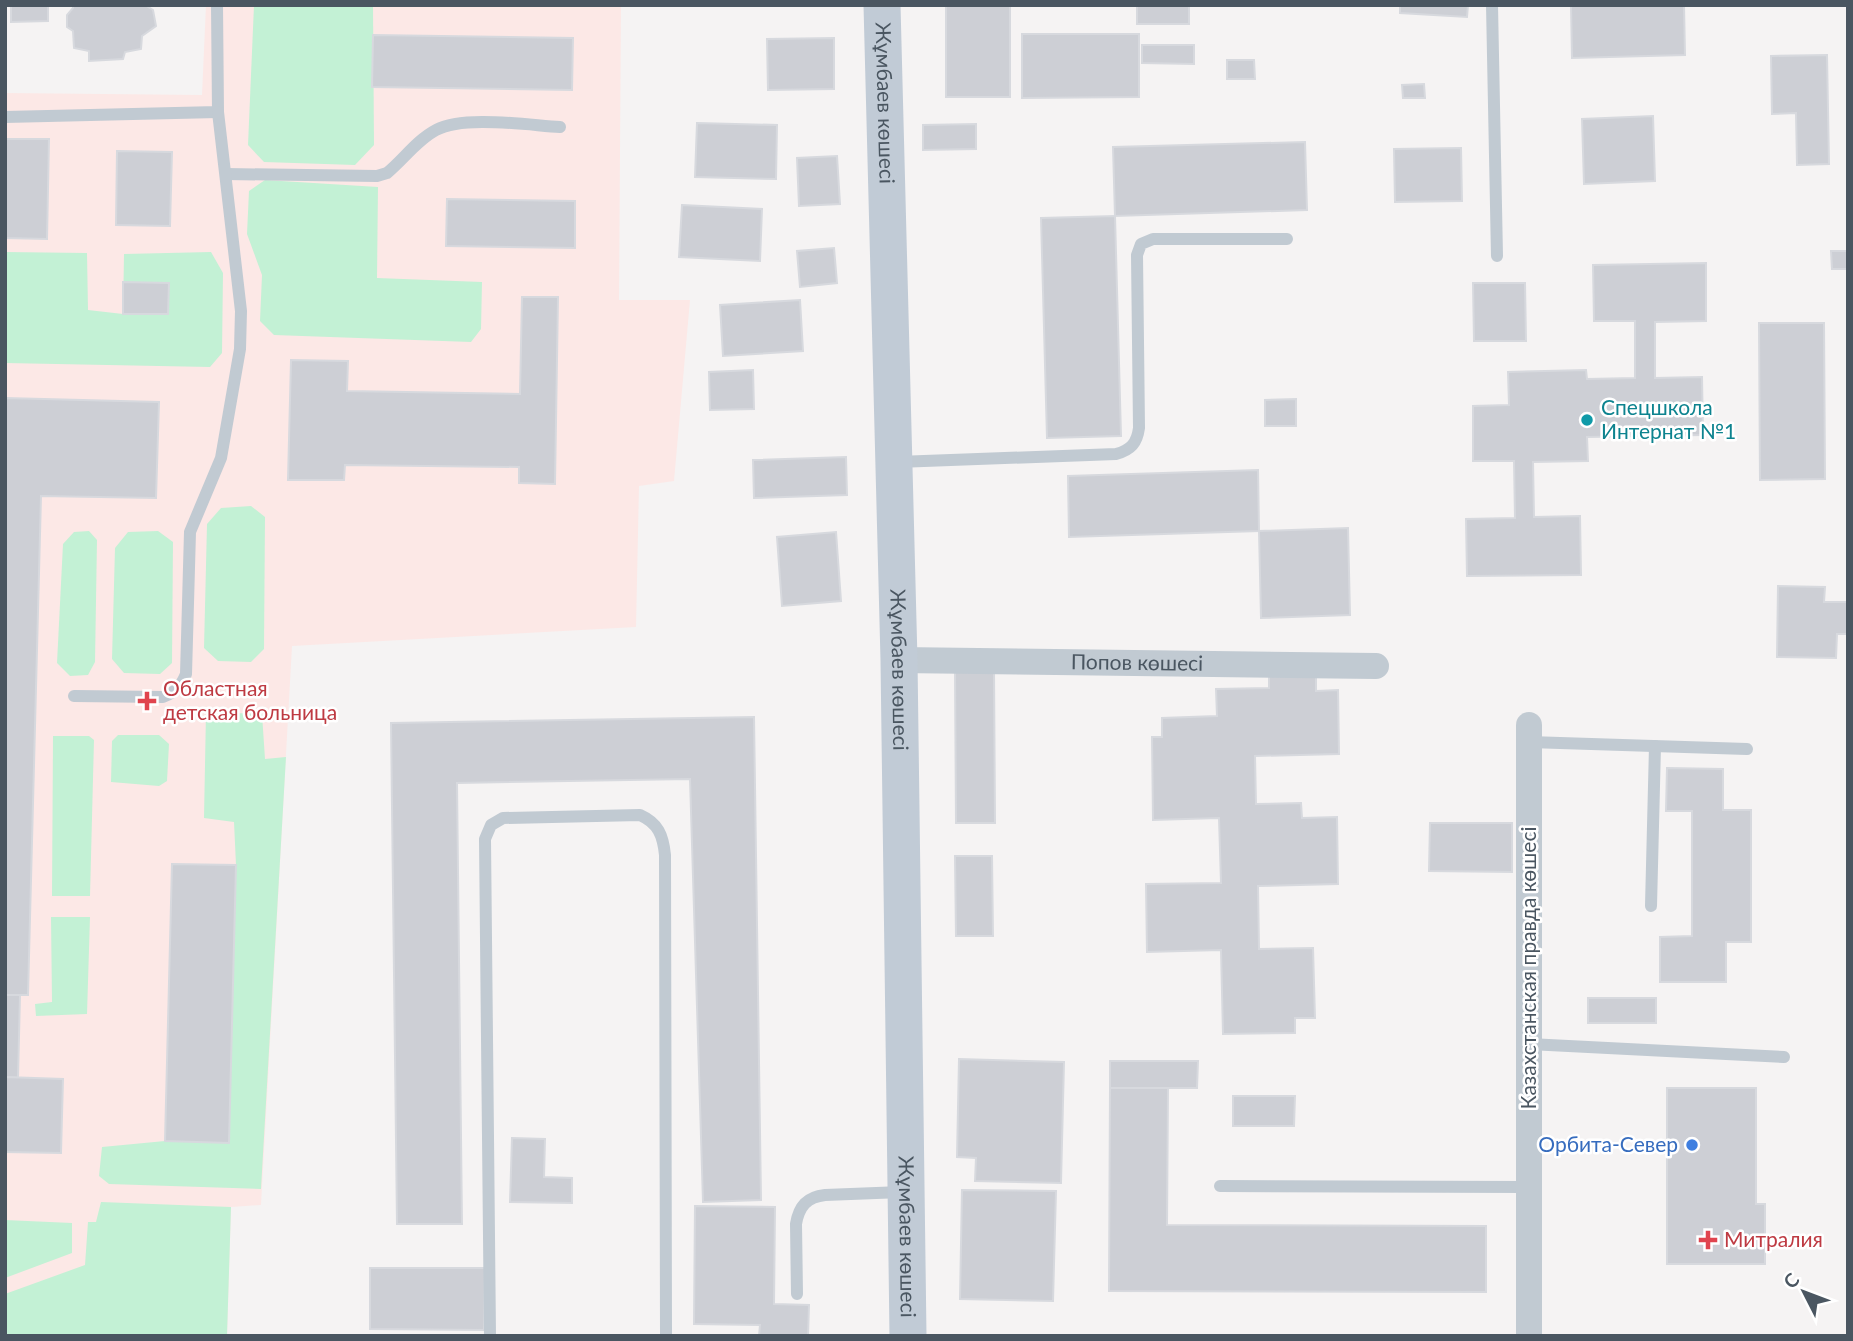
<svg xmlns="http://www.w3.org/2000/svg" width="1853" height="1341" font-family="Lato,sans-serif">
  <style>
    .medical { fill: #fce8e6 }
    .green { fill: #c3f1d5 }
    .building { fill: #cdcfd5; stroke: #d7d9de; stroke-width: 2 }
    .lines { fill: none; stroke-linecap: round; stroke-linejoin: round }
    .lane { stroke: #c1cad2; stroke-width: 12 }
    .street { stroke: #c1cad2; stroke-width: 26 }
    .secondary { stroke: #c1cbd6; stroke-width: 37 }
    .culture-dot { fill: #0f9aa8; stroke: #fff; stroke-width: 2.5 }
    .health-dot { fill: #e0444e; stroke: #fff; stroke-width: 2.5 }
    .shop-dot { fill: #3f7fe0; stroke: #fff; stroke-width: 2.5 }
    .labels { text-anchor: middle; stroke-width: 5; stroke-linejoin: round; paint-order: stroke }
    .street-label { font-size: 21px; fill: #4a5661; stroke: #fff }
    .culture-label { font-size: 21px; fill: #0d838f; stroke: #fff; text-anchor: start }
    .health-label { font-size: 21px; fill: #be3a42; stroke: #fff; text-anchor: start }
    .shop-label { font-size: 21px; fill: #366cbe; stroke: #fff; text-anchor: end }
  </style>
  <rect width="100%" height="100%" fill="#f5f3f3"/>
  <polygon class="medical" points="206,5 621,5 619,300 690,300 674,481 639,486 636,627 292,646 261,1205 231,1207 227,1336 5,1336 5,93 202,95"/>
  <g class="green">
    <polygon points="254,5 373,5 374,145 355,165 264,162 248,145"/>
    <polygon points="265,180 378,187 377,278 482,282 481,329 471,342 274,335 260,321 262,275 247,234 249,191"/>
    <polygon points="5,252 87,253 88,310 123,314 124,254 211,252 223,273 222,353 210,367 5,363"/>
    <polygon points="251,506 265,517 264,649 251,662 218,661 204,648 207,524 221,508"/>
    <polygon points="89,531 97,540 95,662 88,675 70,676 57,663 63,544 74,532"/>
    <polygon points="158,531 173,542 172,663 160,674 124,673 112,659 115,548 128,532"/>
    <polygon points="206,712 262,714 265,759 286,757 261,1189 109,1184 99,1176 102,1147 165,1141 229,1143 236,865 234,822 204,818"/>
    <polygon points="118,735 159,735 169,744 167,781 159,786 111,782 112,741"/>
    <polygon points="53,736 89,736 94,740 90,896 52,896"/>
    <polygon points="51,917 90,917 87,1014 36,1016 35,1004 52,1002"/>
    <polygon points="101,1202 231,1207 227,1336 5,1336 5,1294 85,1265 88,1222 96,1222"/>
    <polygon points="5,1220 72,1223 72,1253 5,1278"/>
  </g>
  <g class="building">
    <polygon points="11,5 48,5 48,21 11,22"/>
    <polygon points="73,5 145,5 153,10 156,26 142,36 141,49 125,52 123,59 89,61 89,51 74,48 73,31 67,27 67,15 73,8"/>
    <rect x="946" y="5" width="64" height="92"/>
    <rect x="1137" y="5" width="52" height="19"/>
    <polygon points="1400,5 1468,5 1467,17 1400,13"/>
    <polygon points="1571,5 1684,5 1685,55 1572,58"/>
    <polygon points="1022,34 1139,34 1139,97 1022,98"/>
    <polygon points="373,35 573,38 572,90 372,87"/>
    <polygon points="834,38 834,89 768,90 767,39"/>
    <polygon points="1142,45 1194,45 1194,64 1142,63"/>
    <polygon points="1827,55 1829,164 1797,165 1796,113 1772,114 1771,56"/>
    <polygon points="1227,60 1254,60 1255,79 1227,79"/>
    <polygon points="1424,84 1425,98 1403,98 1402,85"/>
    <polygon points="1653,116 1655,181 1584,184 1582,119"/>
    <polygon points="697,123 777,125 776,179 695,177"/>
    <polygon points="976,124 976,149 923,150 923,125"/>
    <polygon points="5,139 49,139 47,239 5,238"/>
    <polygon points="1305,142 1307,210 1115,216 1113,147"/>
    <polygon points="1461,148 1462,201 1395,202 1394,149"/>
    <polygon points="117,151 172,152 170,226 116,225"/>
    <polygon points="837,156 840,204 799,206 797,158"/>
    <polygon points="447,199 575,201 575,248 446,246"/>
    <polygon points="682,205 762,209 760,261 679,257"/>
    <polygon points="1115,216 1121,436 1047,438 1041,218"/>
    <polygon points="834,248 837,283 800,287 797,251"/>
    <polygon points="1831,251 1848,251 1848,269 1832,269"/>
    <polygon points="1706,263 1706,321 1655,322 1655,378 1702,377 1703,435 1587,437 1588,461 1533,462 1534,517 1580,516 1581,575 1467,576 1466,519 1515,518 1514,461 1473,461 1473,406 1509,405 1508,372 1586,370 1587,379 1635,378 1635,321 1594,321 1593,265"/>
    <polygon points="123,282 169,283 168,314 123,314"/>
    <polygon points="1473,283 1525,283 1526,341 1474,341"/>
    <polygon points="522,297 558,297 555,484 519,483 519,467 345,465 344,480 288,480 291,360 348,361 347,391 520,394"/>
    <polygon points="800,300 803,351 723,356 720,305"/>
    <polygon points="1759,323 1824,323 1825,479 1760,480"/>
    <polygon points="753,370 754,409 710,410 709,372"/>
    <polygon points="5,398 159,402 156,498 41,496 28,995 5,995"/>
    <polygon points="1296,399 1296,426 1265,426 1265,400"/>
    <polygon points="846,457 847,495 754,498 753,460"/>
    <polygon points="1258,470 1259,531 1069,537 1068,476"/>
    <polygon points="1348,528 1350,615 1261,618 1259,531"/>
    <polygon points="836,532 841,601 782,606 777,537"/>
    <polygon points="1778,586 1825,587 1824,602 1848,602 1848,634 1837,634 1836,658 1777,657"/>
    <polygon points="955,670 994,670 995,823 956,823"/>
    <polygon points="1316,674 1316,691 1338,690 1339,754 1255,756 1256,804 1301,803 1302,818 1337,817 1338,884 1258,886 1259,949 1313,948 1315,1018 1295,1018 1295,1033 1223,1034 1221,950 1147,952 1146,884 1221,883 1219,818 1153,820 1152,737 1162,737 1162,718 1217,716 1216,689 1269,688 1269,675"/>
    <polygon points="754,717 761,1200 703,1202 690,779 457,783 462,1224 397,1224 391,723"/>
    <polygon points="1667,768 1723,769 1723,810 1751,810 1751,942 1726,942 1726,982 1660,982 1660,937 1692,936 1692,811 1666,811"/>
    <polygon points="1430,823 1512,823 1512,872 1429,871"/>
    <polygon points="955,856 992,856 993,936 956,936"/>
    <polygon points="172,864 236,865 229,1143 165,1141"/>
    <polygon points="5,995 20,995 18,1078 5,1077"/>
    <rect x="1588" y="998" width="68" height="25"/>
    <polygon points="959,1059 1064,1062 1061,1183 975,1181 976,1158 957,1157"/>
    <polygon points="1110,1061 1198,1061 1197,1088 1110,1088"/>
    <polygon points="5,1077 63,1079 61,1153 5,1152"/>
    <polygon points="1110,1088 1168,1088 1167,1225 1486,1226 1486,1292 1109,1291"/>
    <polygon points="1667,1088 1756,1088 1756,1204 1765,1204 1765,1264 1667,1264"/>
    <polygon points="1233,1096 1295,1096 1294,1126 1233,1126"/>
    <polygon points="512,1138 545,1139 544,1177 572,1178 572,1203 510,1202"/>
    <polygon points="962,1190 1056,1191 1053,1301 960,1299"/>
    <polygon points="695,1206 775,1207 774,1304 809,1305 808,1336 759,1336 760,1325 694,1324"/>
    <polygon points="370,1268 485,1268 484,1330 370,1329"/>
  </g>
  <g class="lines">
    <g class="lane">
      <polyline points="1492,5 1497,256"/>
      <polyline points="5,117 218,112 217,5"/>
      <path d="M226,174L377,176L387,173C403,160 417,140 436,130C463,115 527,125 560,127"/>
      <path d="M897,462L1116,454C1131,450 1137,443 1139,428L1137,255L1141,244L1153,239H1287"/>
      <path d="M74,696L163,697C176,692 181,686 186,674L190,532L221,458L240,349L241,311L218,112"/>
      <polyline points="1529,742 1747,749"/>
      <polyline points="1651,906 1655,746"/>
      <polyline points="1529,1044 1784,1057"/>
      <polyline points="1220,1186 1529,1187"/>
      <path d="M797,1294L796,1224C799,1206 807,1197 825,1195L902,1192"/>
      <path d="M490,1336L485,839L491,825L503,818L640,815C658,823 663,835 665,855L666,1336"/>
    </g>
    <g class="street">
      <path id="s1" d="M899,660L1376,666"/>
      <polyline points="1529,1336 1529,725"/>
    </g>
    <path class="secondary" id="s2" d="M882,5L899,660L908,1336"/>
  </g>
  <circle class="culture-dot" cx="1587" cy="420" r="7"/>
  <g class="health-dot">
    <path d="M143.5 690.5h7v7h7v7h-7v7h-7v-7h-7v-7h7z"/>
    <path d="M1704.5 1229.5h7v7h7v7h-7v7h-7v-7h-7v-7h7z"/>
  </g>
  <circle class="shop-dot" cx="1692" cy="1145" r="7"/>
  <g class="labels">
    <g class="street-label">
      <text dy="7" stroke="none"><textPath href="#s2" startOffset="98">Жұмбаев көшесі</textPath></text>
      <text dy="7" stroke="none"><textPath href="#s1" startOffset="238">Попов көшесі</textPath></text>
      <text dy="7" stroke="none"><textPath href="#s2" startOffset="665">Жұмбаев көшесі</textPath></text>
      <text transform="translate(1529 968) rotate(-90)" y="7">Казахстанская правда көшесі</text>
      <text dy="7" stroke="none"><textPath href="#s2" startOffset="1232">Жұмбаев көшесі</textPath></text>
    </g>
    <g class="culture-label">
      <text x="1601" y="415">Спецшкола<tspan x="1601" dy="24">Интернат №1</tspan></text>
    </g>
    <g class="health-label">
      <text x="163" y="696">Областная<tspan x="163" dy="24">детская больница</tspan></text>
      <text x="1724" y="1247">Митралия</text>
    </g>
    <g class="shop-label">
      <text x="1678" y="1152">Орбита-Север</text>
    </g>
  </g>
  <rect width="1853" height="1341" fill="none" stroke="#4a5661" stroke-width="14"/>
  <g transform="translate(1804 1292) rotate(312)" stroke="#ffffff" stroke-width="5" paint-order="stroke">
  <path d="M0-5L12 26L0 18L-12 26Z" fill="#4a5661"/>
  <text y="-10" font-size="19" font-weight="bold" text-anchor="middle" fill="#4a5661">С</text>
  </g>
</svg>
